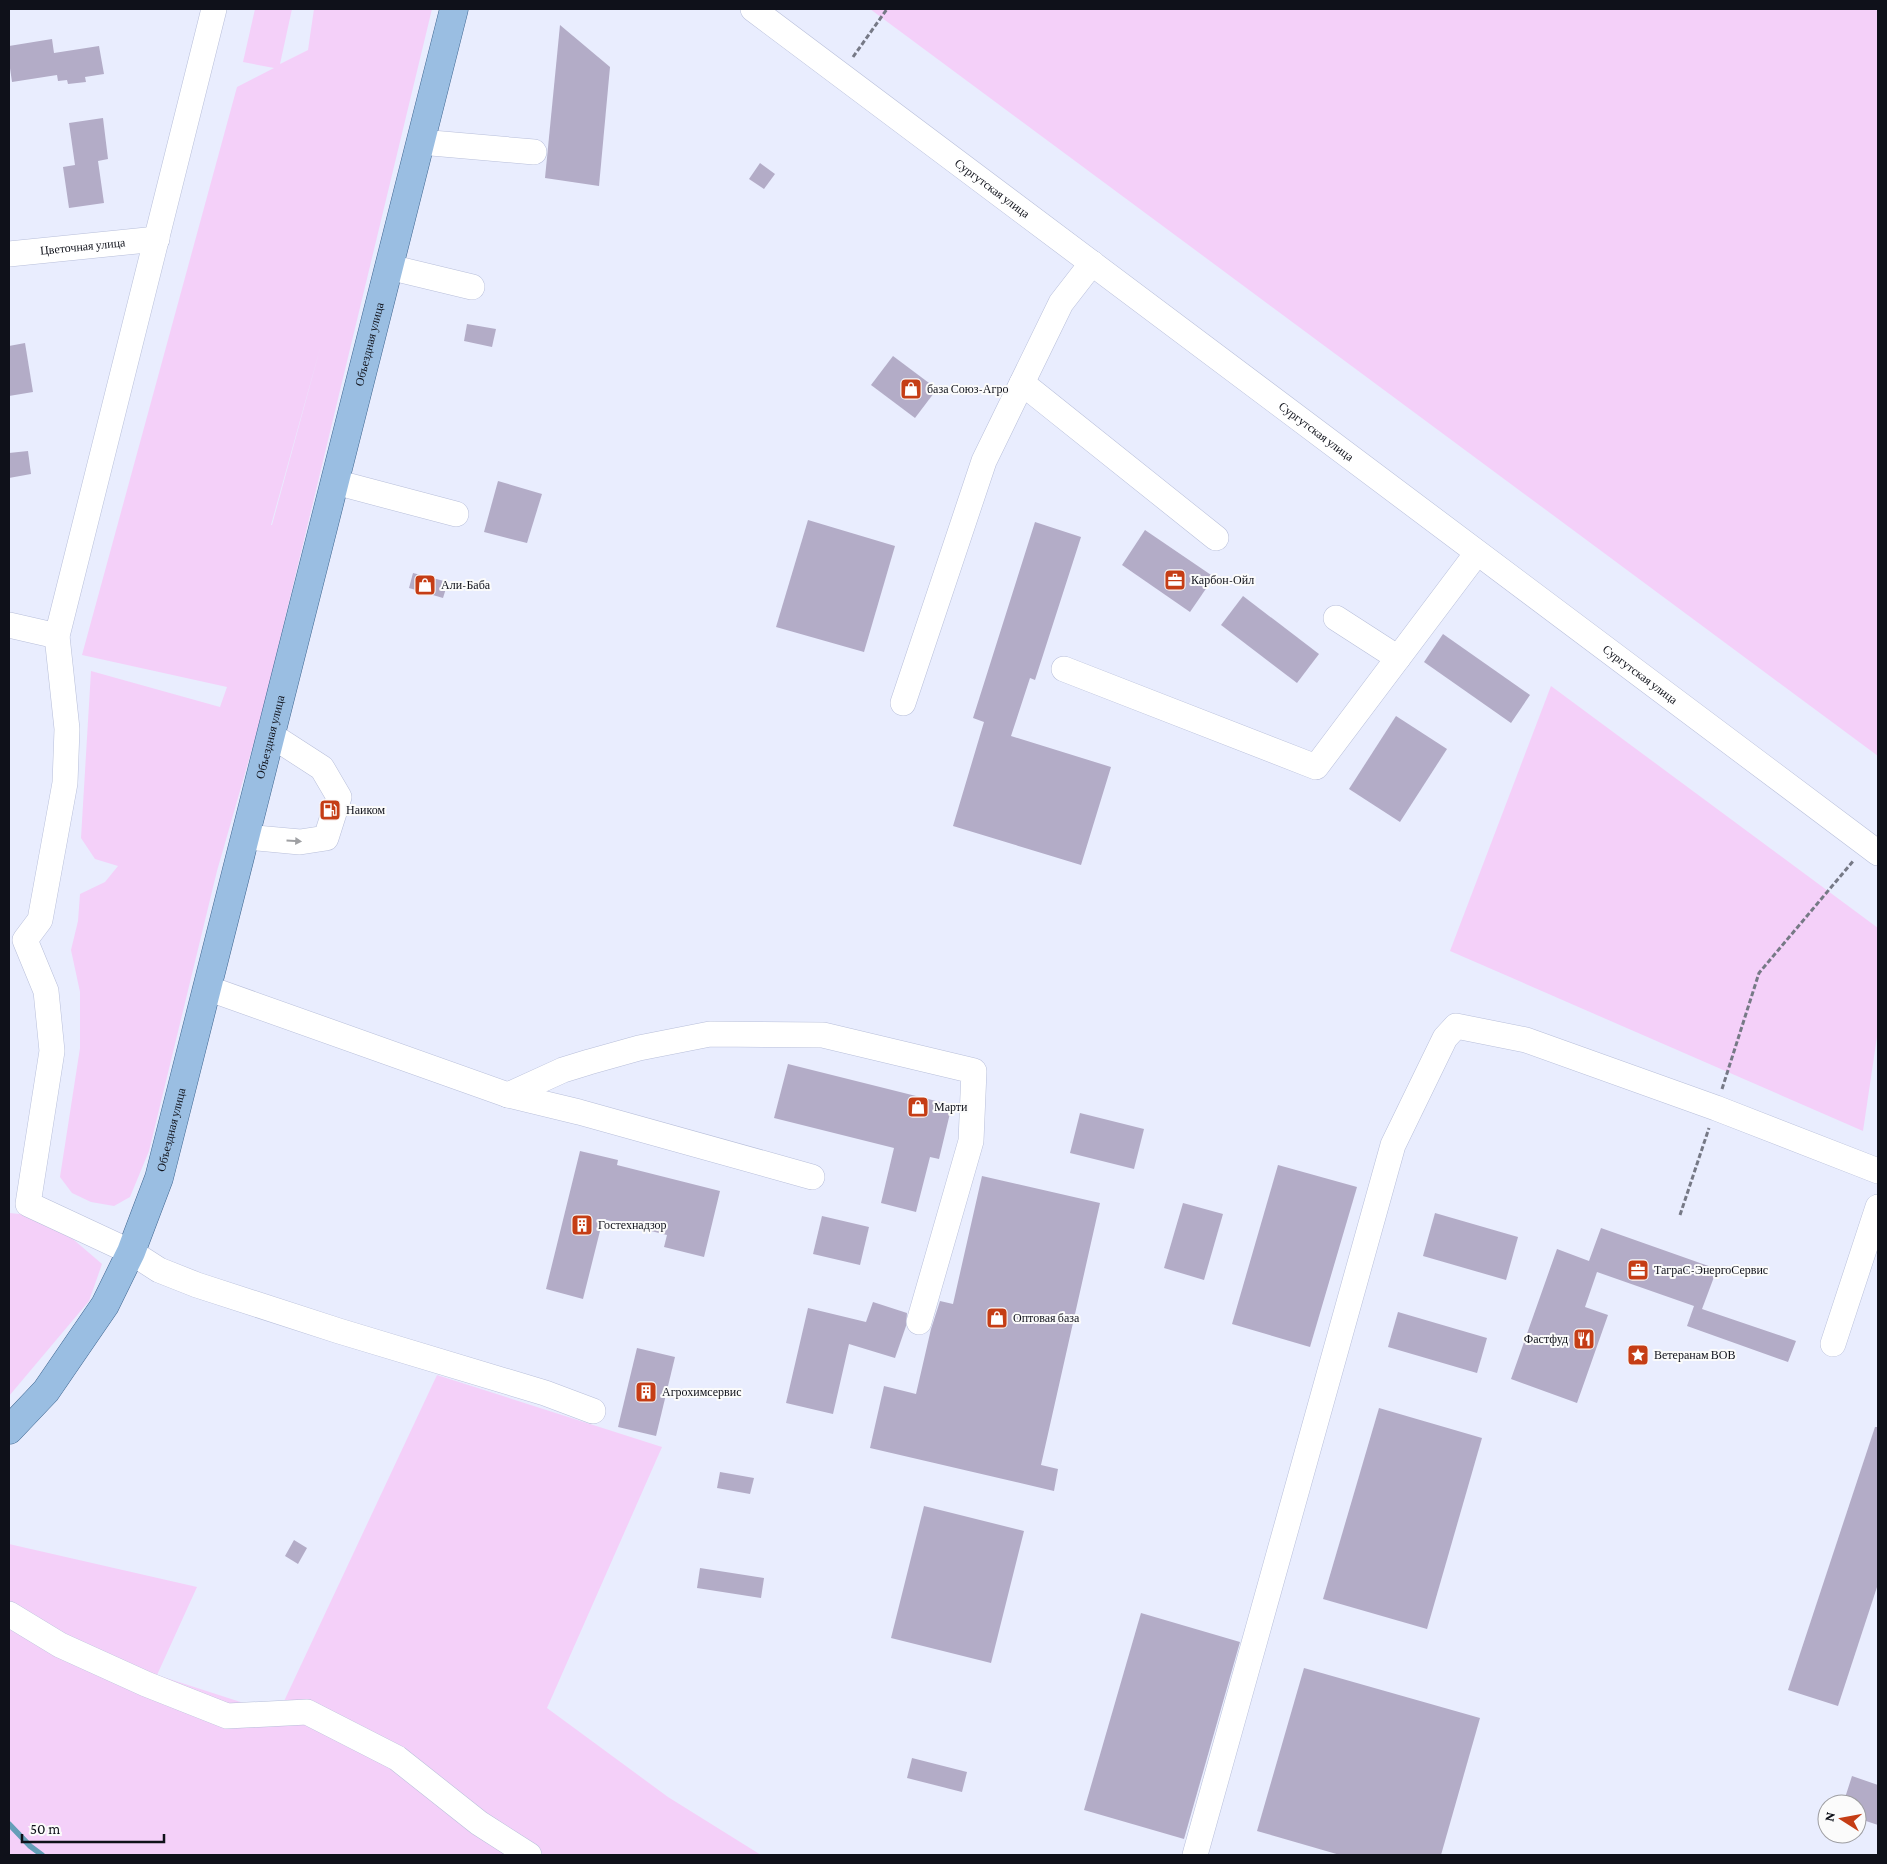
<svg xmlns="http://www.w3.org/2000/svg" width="1887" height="1864" font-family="'Crimson Pro',serif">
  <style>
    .green { fill: #f4d0f9; fill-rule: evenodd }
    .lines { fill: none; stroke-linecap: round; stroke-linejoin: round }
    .stream { stroke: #659eb8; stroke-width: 5.5 }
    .building { fill: #b3acc7 }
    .minor-casing { stroke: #b8bfda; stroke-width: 26 }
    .major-casing { stroke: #3e658f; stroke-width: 29 }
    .path { stroke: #767986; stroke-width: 3; stroke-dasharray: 5 2.5; stroke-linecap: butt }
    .minor { stroke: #fff; stroke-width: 25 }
    .major { stroke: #9abee2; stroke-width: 28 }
    .oneway { fill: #9fa0a3 }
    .labels { text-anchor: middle; stroke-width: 4; stroke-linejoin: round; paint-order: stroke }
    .street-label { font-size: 12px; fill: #0f111a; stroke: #fbfbfb }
    .poi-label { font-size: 12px; fill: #0f111a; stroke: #fbfbfb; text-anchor: start }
  </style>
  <rect width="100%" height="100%" fill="#e9edfe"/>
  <g class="green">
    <path d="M255,9H292L280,64L308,50L314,9H432L262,714L217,871L149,1151L130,1197L114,1206L91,1202L72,1193L60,1177L80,1048V992L71,950L78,921L80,894L105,882L118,866L95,859L81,838L91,671L220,707L227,687L82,655L237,87L274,68L243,62ZM321,345L272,525H271Z"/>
    <polygon points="870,9 1878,9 1878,756"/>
    <polygon points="1551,686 1878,928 1878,1030 1863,1131 1450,951"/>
    <polygon points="9,1213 20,1214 60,1228 102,1264 89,1301 9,1396"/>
    <polygon points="437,1375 662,1447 547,1708 668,1797 761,1855 9,1855 9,1544 197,1587 157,1675 278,1714"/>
  </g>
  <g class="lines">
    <polyline class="stream" points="9,1824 30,1846 42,1855"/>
  </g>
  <g class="building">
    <polygon points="560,25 610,67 599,186 545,178"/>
    <polygon points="52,39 54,53 99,46 104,74 85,77 86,82 68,84 67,80 58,81 57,75 12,82 9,61 9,46"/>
    <polygon points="103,118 108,159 98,161 104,203 69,208 63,167 75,165 69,123"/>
    <polygon points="760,163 775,174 764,189 749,179"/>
    <polygon points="467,324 496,329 492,347 464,341"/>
    <polygon points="25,343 33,392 9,396 9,346"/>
    <polygon points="893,356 937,389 915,418 871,385"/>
    <polygon points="28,451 31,474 9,478 9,453"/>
    <polygon points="498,481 542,494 527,543 484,532"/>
    <polygon points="808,520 895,546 864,652 776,627"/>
    <polygon points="1035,522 1081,537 1035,680 1030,678 1011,736 1111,767 1081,865 953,826 984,722 973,718"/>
    <polygon points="1145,530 1214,577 1190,612 1122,565"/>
    <polygon points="413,573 448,582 443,598 409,588"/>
    <polygon points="1243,596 1319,654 1297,683 1221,625"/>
    <polygon points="1443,634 1530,695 1511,723 1424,662"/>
    <polygon points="1396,716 1447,749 1400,822 1349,789"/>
    <polygon points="788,1064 952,1105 939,1159 930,1157 916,1212 881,1203 894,1148 774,1118"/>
    <polygon points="1080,1113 1144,1129 1134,1169 1070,1153"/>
    <polygon points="580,1151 618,1160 617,1165 720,1191 704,1257 664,1247 667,1235 603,1219 583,1299 546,1289"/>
    <polygon points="1278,1165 1357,1187 1310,1347 1232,1324"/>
    <polygon points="982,1176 1100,1203 1041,1465 1058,1469 1054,1491 870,1448 884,1386 916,1394 931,1329 940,1301 953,1304"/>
    <polygon points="1183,1203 1223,1214 1204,1280 1164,1268"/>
    <polygon points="1435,1213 1518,1237 1506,1280 1423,1256"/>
    <polygon points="822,1216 869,1227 860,1265 813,1254"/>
    <polygon points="1601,1228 1717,1269 1702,1309 1796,1341 1788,1362 1687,1326 1694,1306 1597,1272 1585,1307 1608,1315 1577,1403 1511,1379 1557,1249 1589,1261"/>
    <polygon points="873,1302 907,1313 906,1326 895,1358 849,1344 833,1414 786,1403 808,1308 866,1322"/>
    <polygon points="1398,1312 1487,1338 1477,1373 1388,1347"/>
    <polygon points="637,1348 675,1357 656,1436 618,1427"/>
    <polygon points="1379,1408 1482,1438 1427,1629 1323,1599"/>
    <polygon points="1875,1427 1878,1427 1878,1584 1838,1706 1788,1690"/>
    <polygon points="720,1472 754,1478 750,1494 717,1488"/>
    <polygon points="924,1506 1024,1531 991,1663 891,1638"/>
    <polygon points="294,1540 307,1548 298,1564 285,1556"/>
    <polygon points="700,1568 764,1578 761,1598 697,1588"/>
    <polygon points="1141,1613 1240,1642 1184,1839 1084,1810"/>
    <polygon points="1304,1668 1480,1718 1441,1855 1340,1855 1257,1831"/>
    <polygon points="912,1758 967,1772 962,1792 907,1778"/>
    <polygon points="1852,1776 1878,1785 1878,1825 1857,1818 1857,1804 1843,1804"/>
  </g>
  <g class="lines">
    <g class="minor-casing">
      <g id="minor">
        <polyline points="214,9 57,636 67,729 65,783 40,920 25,940 46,991 52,1051 28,1204 131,1252 159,1270 197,1285 339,1331 545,1393 593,1411"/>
        <path id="s1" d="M753,9L1878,853"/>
        <polyline points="420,142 534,152"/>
        <path id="s2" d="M9,254L157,239"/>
        <polyline points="389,267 472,287"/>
        <polyline points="1022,383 1216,538"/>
        <polyline points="335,482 456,514"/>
        <polyline points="1336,618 1398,658"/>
        <polyline points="9,625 57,636"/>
        <polyline points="1064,669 1316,767 1477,553"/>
        <polyline points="903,703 984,461 1061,303 1092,263"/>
        <polyline points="246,837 300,842 326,838 339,797 322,768 271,735"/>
        <polyline points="207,988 508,1095 579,1112 812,1177"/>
        <polyline points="508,1095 563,1070 589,1062 639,1048 710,1034 823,1035 974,1071 971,1141 919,1322"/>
        <polyline points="1833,1344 1878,1207"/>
        <polyline points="9,1614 60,1645 146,1684 227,1716 307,1712 397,1758 479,1823 529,1855"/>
        <polyline points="1195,1855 1393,1145 1445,1038 1456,1026 1526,1040 1716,1108 1878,1171"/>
      </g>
    </g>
    <g class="major-casing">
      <g id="major">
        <path id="s3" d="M9,1430L46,1391L105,1305L131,1252L159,1178L454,9"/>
      </g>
    </g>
    <g class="path">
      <polyline points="853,57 887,9"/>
      <polyline points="1722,1089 1759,973 1854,860"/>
      <polyline points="1680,1215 1709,1128"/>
    </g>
    <use href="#minor" class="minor"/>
    <use href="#major" class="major"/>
  </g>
  <defs><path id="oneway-solid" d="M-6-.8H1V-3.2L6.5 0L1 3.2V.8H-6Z" transform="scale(1.25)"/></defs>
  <use class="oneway" href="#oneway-solid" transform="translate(294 841) rotate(3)"/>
  <defs>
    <g id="shop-square" transform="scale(1.125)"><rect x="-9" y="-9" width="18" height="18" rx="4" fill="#c53d15" stroke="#fbfbfb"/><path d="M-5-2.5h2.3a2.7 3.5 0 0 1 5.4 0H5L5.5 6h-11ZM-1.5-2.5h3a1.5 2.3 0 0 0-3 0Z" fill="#fff"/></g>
    <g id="office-square" transform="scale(1.125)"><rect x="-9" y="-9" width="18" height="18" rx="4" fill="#c53d15" stroke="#fbfbfb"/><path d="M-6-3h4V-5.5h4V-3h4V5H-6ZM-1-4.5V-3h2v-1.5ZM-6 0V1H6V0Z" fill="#fff"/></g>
    <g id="fuel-square" transform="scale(1.125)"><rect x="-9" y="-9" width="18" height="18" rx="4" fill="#c53d15" stroke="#fbfbfb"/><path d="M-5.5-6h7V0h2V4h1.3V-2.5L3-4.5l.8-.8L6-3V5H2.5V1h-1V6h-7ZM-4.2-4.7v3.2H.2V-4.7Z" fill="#fff"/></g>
    <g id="building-square" transform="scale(1.125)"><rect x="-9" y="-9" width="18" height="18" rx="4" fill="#c53d15" stroke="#fbfbfb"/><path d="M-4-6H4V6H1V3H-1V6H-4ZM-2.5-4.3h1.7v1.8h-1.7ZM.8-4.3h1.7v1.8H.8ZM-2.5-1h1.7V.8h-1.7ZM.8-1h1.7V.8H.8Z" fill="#fff"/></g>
    <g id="restaurant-square" transform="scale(1.125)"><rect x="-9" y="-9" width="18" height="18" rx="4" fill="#c53d15" stroke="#fbfbfb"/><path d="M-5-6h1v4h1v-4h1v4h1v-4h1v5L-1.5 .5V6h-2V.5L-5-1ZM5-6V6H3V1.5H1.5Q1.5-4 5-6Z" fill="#fff"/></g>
    <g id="sight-square" transform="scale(1.125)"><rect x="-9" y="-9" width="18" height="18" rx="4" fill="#c53d15" stroke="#fbfbfb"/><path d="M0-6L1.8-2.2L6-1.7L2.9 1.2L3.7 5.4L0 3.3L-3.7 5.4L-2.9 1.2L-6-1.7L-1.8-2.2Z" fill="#fff"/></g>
  </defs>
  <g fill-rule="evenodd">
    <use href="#shop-square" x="911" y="389"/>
    <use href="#office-square" x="1175" y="580"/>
    <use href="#shop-square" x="425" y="585"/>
    <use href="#fuel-square" x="330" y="810"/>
    <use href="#shop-square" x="918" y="1107"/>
    <use href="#building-square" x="582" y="1225"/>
    <use href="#office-square" x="1638" y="1270"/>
    <use href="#shop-square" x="997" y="1318"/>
    <use href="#restaurant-square" x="1584" y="1339"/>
    <use href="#sight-square" x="1638" y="1355"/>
    <use href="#building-square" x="646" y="1392"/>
  </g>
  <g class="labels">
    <g class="street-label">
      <text dy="4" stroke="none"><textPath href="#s1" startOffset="299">Сургутская улица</textPath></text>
      <text dy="4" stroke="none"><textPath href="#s2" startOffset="74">Цветочная улица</textPath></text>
      <text dy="4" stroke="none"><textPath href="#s3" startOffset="1156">Объездная улица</textPath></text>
      <text dy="4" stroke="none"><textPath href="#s1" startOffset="704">Сургутская улица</textPath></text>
      <text dy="4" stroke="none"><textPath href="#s1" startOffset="1109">Сургутская улица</textPath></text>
      <text dy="4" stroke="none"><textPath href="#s3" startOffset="751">Объездная улица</textPath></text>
      <text dy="4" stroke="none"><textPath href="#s3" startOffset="346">Объездная улица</textPath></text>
    </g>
    <g class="poi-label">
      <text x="927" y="393">база Союз-Агро</text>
      <text x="1191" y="584">Карбон-Ойл</text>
      <text x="441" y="589">Али-Баба</text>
      <text x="346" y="814">Наиком</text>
      <text x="934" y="1111">Марти</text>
      <text x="598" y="1229">Гостехнадзор</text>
      <text x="1654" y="1274">ТаграС-ЭнергоСервис</text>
      <text x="1013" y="1322">Оптовая база</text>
      <text x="1568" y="1343" text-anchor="end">Фастфуд</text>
      <text x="1654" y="1359">Ветеранам ВОВ</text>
      <text x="662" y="1396">Агрохимсервис</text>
    </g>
  </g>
  <rect width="1887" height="1864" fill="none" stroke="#0f111a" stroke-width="20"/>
  <g transform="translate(1842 1819) rotate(281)"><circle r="24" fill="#fbfbfb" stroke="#9d9da1"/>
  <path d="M0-4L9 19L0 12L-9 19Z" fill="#c53d15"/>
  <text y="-8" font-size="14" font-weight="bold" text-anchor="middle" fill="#0f111a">N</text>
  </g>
  <path d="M22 1834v8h142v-8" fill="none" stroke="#0f111a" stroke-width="2.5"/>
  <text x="30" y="1834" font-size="15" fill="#0f111a" stroke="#fbfbfb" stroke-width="4" paint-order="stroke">50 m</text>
</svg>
